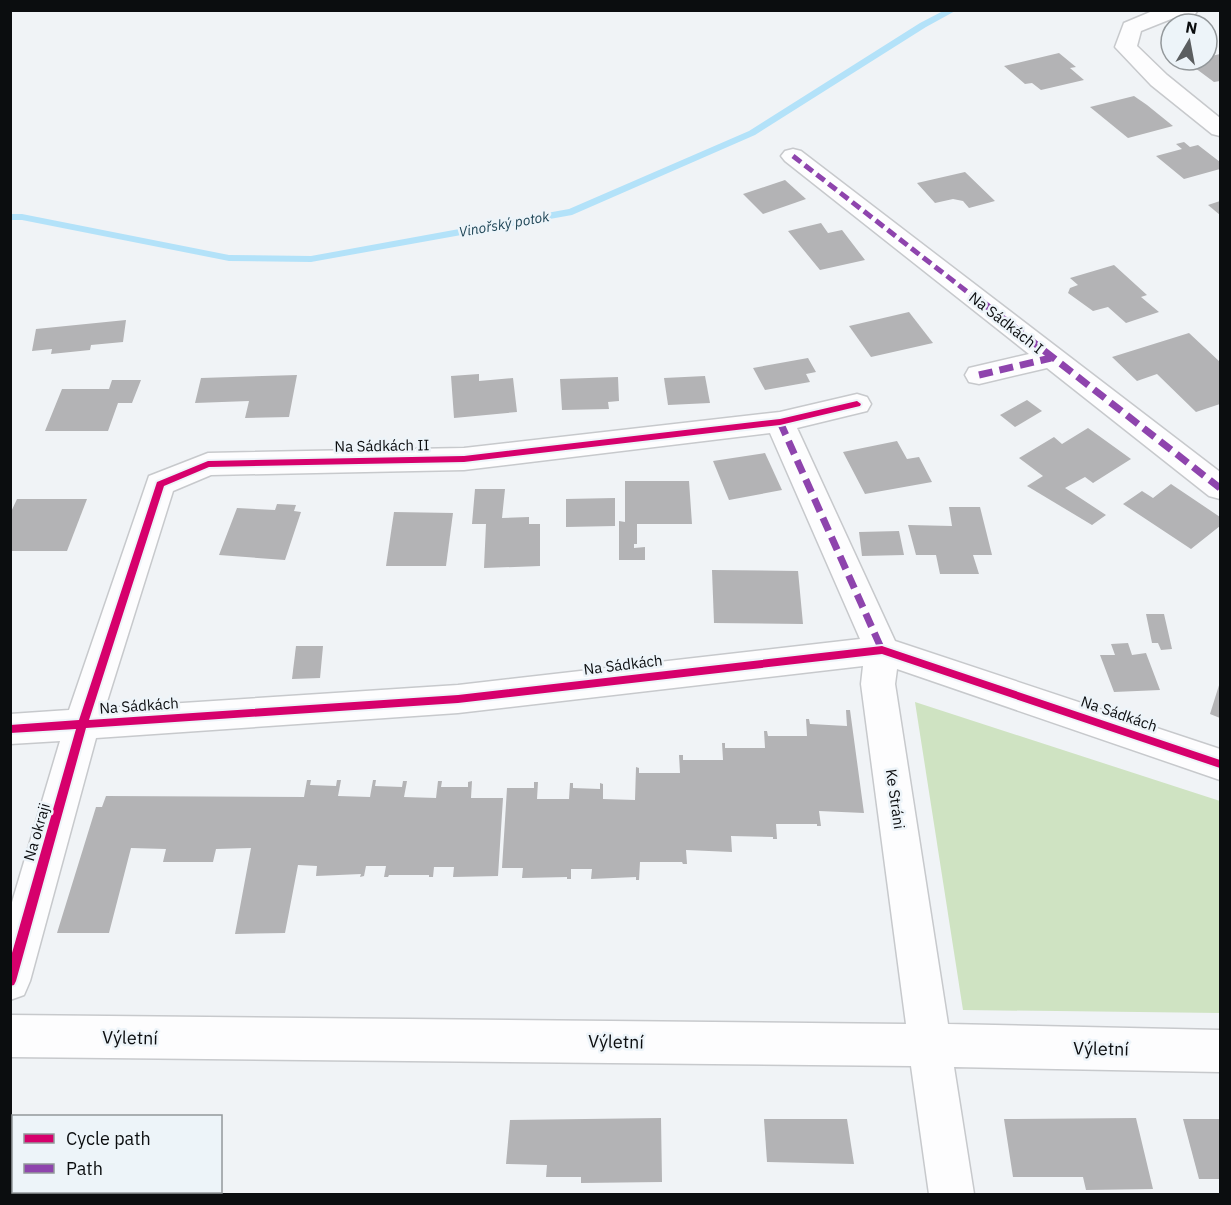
<svg xmlns="http://www.w3.org/2000/svg" width="1231" height="1205" font-family="'IBM Plex Sans',sans-serif">
  <style>
    .green { fill: #cfe3c2 }
    .lines { fill: none; stroke-linecap: round; stroke-linejoin: round }
    .stream { fill: #b3e2f9; fill-rule: evenodd }
    .building { fill: #b3b3b5 }
    .minor-casing { stroke: #c7c9cc; stroke-width: 3 }
    .minor { fill: #fdfdfe; fill-rule: evenodd }
    .quiet-far1 { stroke: #8e44ad; stroke-width: 5; stroke-dasharray: 10 5; stroke-linecap: butt }
    .quiet { stroke: #8e44ad; stroke-width: 7; stroke-dasharray: 14 7; stroke-linecap: butt }
    .cycleway-casing { stroke: #edf4f9; stroke-width: 4 }
    .cycleway { fill: #d6006c; fill-rule: evenodd }
    .labels { text-anchor: middle; stroke-width: 5; stroke-linejoin: round; paint-order: stroke }
    .far-water-label { font-size: 14px; font-style: italic; fill: #204657; stroke: #edf4f9 }
    .street-label { font-size: 15px; fill: #0b0d0f; stroke: #edf4f9 }
    .near-street-label { font-size: 18px; fill: #0b0d0f; stroke: #edf4f9 }
  </style>
  <rect width="100%" height="100%" fill="#f0f3f6"/>
  <polygon class="green" points="915,702 1220,801 1220,1013 963,1010"/>
  <g class="lines">
    <polygon class="stream" points="945,10 957,10 926,27 755,135 572,215 311,262 229,261 22,220 10,220 10,214 22,214 229,255 311,256 569,209 749,131 920,23"/>
  </g>
  <g class="building">
    <polygon points="1059,53 1076,67 1070,68 1084,80 1041,90 1032,83 1025,84 1004,66"/>
    <polygon points="1220,54 1220,81 1214,82 1187,62 1207,60 1207,57"/>
    <polygon points="1134,96 1147,105 1173,126 1128,138 1090,107"/>
    <polygon points="1184,142 1190,147 1198,145 1220,162 1220,169 1184,179 1156,156 1182,149 1176,144"/>
    <polygon points="965,172 995,201 969,208 963,201 953,199 935,203 917,183"/>
    <polygon points="785,180 806,199 763,214 743,194"/>
    <polygon points="1220,201 1220,215 1208,205"/>
    <polygon points="821,223 828,233 842,230 865,260 820,270 788,231"/>
    <polygon points="1114,265 1147,295 1141,297 1159,312 1126,323 1108,307 1093,311 1068,293 1070,288 1078,285 1070,278"/>
    <polygon points="909,312 933,343 871,357 849,326"/>
    <polygon points="126,320 123,342 91,345 90,350 51,354 52,349 32,351 36,329"/>
    <polygon points="1189,333 1220,362 1220,404 1196,412 1157,374 1137,381 1112,357"/>
    <polygon points="808,358 816,372 806,374 810,382 765,390 753,368"/>
    <polygon points="479,374 479,381 513,378 517,412 454,418 451,376"/>
    <polygon points="297,375 289,417 245,418 249,401 195,403 201,378"/>
    <polygon points="705,376 710,403 668,405 664,378"/>
    <polygon points="618,377 619,401 608,402 609,409 562,410 560,379"/>
    <polygon points="112,380 141,380 132,403 118,403 108,431 45,431 62,389 109,389"/>
    <polygon points="1027,400 1042,411 1015,427 1000,415"/>
    <polygon points="1088,428 1131,459 1093,483 1085,477 1065,488 1106,515 1092,525 1027,486 1043,476 1019,458 1054,437 1062,444"/>
    <polygon points="897,441 907,459 919,457 932,482 865,494 843,452"/>
    <polygon points="765,453 782,490 729,500 713,461"/>
    <polygon points="625,481 689,481 692,524 637,524 637,544 634,544 634,548 645,547 645,560 619,560 619,521 625,522"/>
    <polygon points="1171,484 1220,517 1220,526 1191,549 1123,504 1142,491 1153,498"/>
    <polygon points="475,489 505,489 502,518 529,517 529,524 540,524 540,566 484,568 486,524 472,524"/>
    <polygon points="615,498 615,526 566,527 566,499"/>
    <polygon points="17,499 87,499 67,551 10,551 10,514"/>
    <polygon points="277,504 296,505 294,511 301,512 285,560 219,555 237,508 275,510"/>
    <polygon points="949,507 980,507 992,555 973,555 979,574 940,574 936,555 916,555 908,525 952,526"/>
    <polygon points="394,512 453,513 446,566 386,566"/>
    <polygon points="899,531 904,555 862,556 859,532"/>
    <polygon points="712,570 798,571 803,624 714,623"/>
    <polygon points="1146,614 1164,614 1172,649 1161,650 1158,643 1152,643"/>
    <polygon points="1128,643 1132,655 1146,653 1160,690 1114,692 1100,655 1115,655 1111,644"/>
    <polygon points="296,646 323,646 320,678 292,679"/>
    <polygon points="1220,682 1220,718 1210,714"/>
    <polygon points="846,710 850,710 864,813 819,811 821,826 817,826 817,824 776,824 777,839 773,839 773,837 731,836 732,852 686,850 687,864 683,864 682,862 640,862 639,880 636,880 636,877 591,879 592,869 571,869 571,879 567,879 567,877 522,878 523,868 502,868 507,788 534,788 534,782 538,782 537,799 569,799 570,783 573,783 573,788 600,789 600,783 603,784 603,799 635,800 636,767 639,768 639,773 680,773 679,755 683,755 683,760 723,760 722,743 725,743 725,748 765,748 764,731 767,731 768,736 807,736 806,719 809,719 810,724 847,726"/>
    <polygon points="307,780 311,780 310,785 336,786 337,780 341,780 338,796 370,797 373,780 376,780 375,786 402,787 403,781 407,781 404,797 436,798 438,781 442,781 441,787 468,787 468,782 472,781 471,798 503,798 498,876 453,877 454,867 434,867 433,877 429,877 429,875 389,875 388,877 384,877 386,866 366,866 364,876 360,877 361,874 316,876 317,866 298,865 285,933 235,934 251,848 216,849 213,862 163,862 166,849 131,848 109,933 57,933 96,807 102,807 106,796 304,797"/>
    <polygon points="661,1118 662,1182 581,1183 581,1177 546,1177 547,1165 506,1164 510,1120"/>
    <polygon points="1136,1118 1153,1189 1086,1190 1083,1177 1013,1177 1004,1119"/>
    <polygon points="764,1119 847,1119 854,1164 767,1162"/>
    <polygon points="1183,1119 1220,1119 1220,1179 1199,1179"/>
    <polygon points="62,1192 150,1192 149,1194 61,1194"/>
  </g>
  <g class="lines">
    <g class="minor-casing">
      <g id="minor">
        <polygon points="1155,10 1198,10 1195,14 1171,19 1141,31 1137,46 1167,75 1220,118 1220,136 1212,134 1151,85 1115,47 1124,23"/>
        <polygon points="793,149 801,151 1220,472 1220,499 1209,496 1047,368 979,384 969,382 965,375 969,368 1029,354 785,161 781,156 785,151"/>
        <path d="M857,394L867,397L871,404L867,411L797,428L895,641L1220,749V780L897,669L895,684L948,1024L1220,1030V1072L954,1067L974,1194H929L911,1066L10,1057V1015L906,1024L861,684L863,666L458,713L96,738L30,981L24,995L10,1000V909L60,741L10,744V714L69,710L149,476L208,453L464,448L780,412ZM770,433L860,639L458,685L105,708L173,491L211,475L464,470Z"/>
      </g>
    </g>
    <use href="#minor" class="minor"/>
    <polyline class="quiet-far1" points="793,156 979,301"/>
    <g class="quiet">
      <polyline points="978,299 1220,488"/>
      <polyline points="979,375 1051,358"/>
      <polyline points="780,422 882,650"/>
    </g>
    <g class="cycleway-casing">
      <polygon id="cycleway" points="857,401 861,404 860,406 780,425 464,462 209,467 164,486 89,720 458,695 882,646 1220,760 1220,768 882,654 458,703 86,728 16,981 14,985 10,986 10,960 76,729 10,733 10,725 79,720 157,482 208,461 464,456 780,419"/>
    </g>
    <use href="#cycleway" class="cycleway"/>
  </g>
  <g class="labels">
    <g class="far-water-label">
      <text transform="translate(504 224) rotate(-10)" y="5">Vinořský potok</text>
    </g>
    <g class="street-label">
      <text transform="translate(1006 323) rotate(38)" y="5">Na Sádkách I</text>
      <text transform="translate(382 446) rotate(-1)" y="5">Na Sádkách II</text>
      <text transform="translate(623 665) rotate(-7)" y="5">Na Sádkách</text>
      <text transform="translate(139 706) rotate(-4)" y="5">Na Sádkách</text>
      <text transform="translate(1119 714) rotate(19)" y="5">Na Sádkách</text>
      <text transform="translate(895 799) rotate(82)" y="5">Ke Stráni</text>
      <text transform="translate(37 832) rotate(-74)" y="5">Na okraji</text>
    </g>
    <g class="near-street-label">
      <text transform="translate(130 1038) rotate(1)" y="6">Výletní</text>
      <text transform="translate(616 1042) rotate(1)" y="6">Výletní</text>
      <text transform="translate(1101 1049) rotate(1)" y="6">Výletní</text>
    </g>
  </g>
  <rect width="1231" height="1205" fill="none" stroke="#0b0d0f" stroke-width="24"/>
  <rect x="12" y="1115" width="210" height="78" fill="#edf4f9" stroke="#93989b" stroke-width="1.5"/>
  <rect x="24" y="1134" width="30" height="9" fill="#d6006c" stroke="#93989b" stroke-width="1.5"/>
  <text x="66" y="1145" font-size="18" fill="#0b0d0f">Cycle path</text>
  <rect x="24" y="1164" width="30" height="9" fill="#8e44ad" stroke="#93989b" stroke-width="1.5"/>
  <text x="66" y="1175" font-size="18" fill="#0b0d0f">Path</text>
  <g transform="translate(1189 42) rotate(10)"><circle r="28" fill="#edf4f9" stroke="#93989b" stroke-width="1.5"/>
  <path d="M0-4.5L10 22L0 15L-10 22Z" fill="#5b5e60"/>
  <text y="-9" font-size="16" font-weight="bold" text-anchor="middle" fill="#0b0d0f">N</text>
  </g>
</svg>
